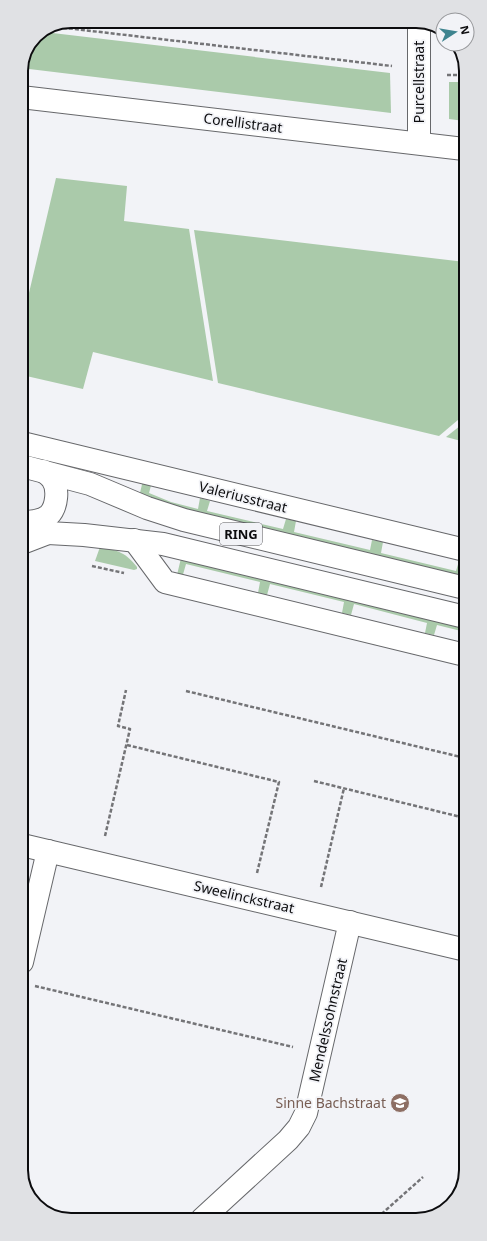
<svg xmlns="http://www.w3.org/2000/svg" width="487" height="1241" font-family="'Noto Sans',sans-serif">
  <style>
    .green { fill: #aacaaa }
    .lines { fill: none; stroke-linecap: round; stroke-linejoin: round }
    .minor-casing { stroke: #67686b; stroke-width: 24 }
    .major-casing { stroke: #67686b; stroke-width: 24 }
    .path { stroke: #747477; stroke-width: 2.5; stroke-dasharray: 4 2; stroke-linecap: butt }
    .minor { stroke: #fff; stroke-width: 22 }
    .major { stroke: #fff; stroke-width: 22 }
    .labels { text-anchor: middle; stroke-width: 3.5; stroke-linejoin: round; paint-order: stroke }
    .shield { fill: #f2f3f7; stroke: #515154; stroke-width: 1 }
    .shield-label { font-size: 13px; font-weight: bold; fill: #0c0c0e }
    .street-label { font-size: 14px; fill: #0c0c0e; stroke: #f2f3f7 }
    .education-label { font-size: 14px; fill: #785e54; stroke: #f2f3f7; text-anchor: end }
    .rim { fill: none; stroke: #0c0c0e; stroke-width: 2 }
  </style>
  <rect width="100%" height="100%" fill="#f2f3f7"/>
  <g class="green">
    <polygon points="44,32 390,73 391,113 21,68 36,36"/>
    <polygon points="449,82 464,82 464,121 449,119"/>
    <polygon points="56,178 127,186 124,221 189,229 213,381 93,352 83,389 22,375 21,327"/>
    <polygon points="194,230 465,262 465,414 439,436 218,383"/>
    <polygon points="465,422 465,442 446,437"/>
    <polygon points="143,480 152,482 149,493 171,502 198,509 200,498 210,501 207,511 283,529 286,519 296,521 294,532 370,550 372,540 383,542 381,553 456,571 459,561 465,562 465,578 181,509 140,493"/>
    <path d="M100,547C118,550 126,553 137,567V569L134,570L95,561Z"/>
    <polygon points="181,558 465,627 465,632 437,625 434,635 425,633 427,623 354,604 351,615 342,613 344,602 270,584 267,595 258,593 260,582 186,564 182,578 177,575"/>
  </g>
  <g class="lines">
    <g class="minor-casing">
      <g id="minor">
        <polyline points="419,21 419,143"/>
        <polyline points="21,97 464,149"/>
        <polyline points="22,443 465,550"/>
        <polyline points="134,540 165,582 465,655"/>
        <polyline points="22,543 48,533"/>
        <polyline points="22,845 466,950"/>
        <polyline points="22,962 48,851"/>
        <polyline points="202,1219 288,1140 299,1127 306,1113 350,922"/>
      </g>
    </g>
    <g class="major-casing">
      <g id="major">
        <polyline points="22,466 90,484 147,508 184,520 465,588"/>
        <path d="M22,522C31,522 42,521 49,515C57,507 59,488 52,479C50,476 46,473 43,471"/>
        <polyline points="22,525 48,533 84,535 163,544 465,617"/>
      </g>
    </g>
    <g class="path">
      <polyline points="57,27 392,66"/>
      <polyline points="447,75 464,75"/>
      <polyline points="92,566 124,573"/>
      <polyline points="186,691 465,758"/>
      <polyline points="127,745 279,782 257,873"/>
      <polyline points="314,781 465,818"/>
      <polyline points="105,836 130,729 118,726 126,690"/>
      <polyline points="321,887 344,788"/>
      <polyline points="35,986 293,1047"/>
      <polyline points="383,1213 388,1218"/>
      <polyline points="377,1218 423,1177"/>
    </g>
    <use href="#minor" class="minor"/>
    <use href="#major" class="major"/>
  </g>
  <defs>
    <g id="school-disc" transform="scale(1)"><circle r="9.5" fill="#8d6e63" stroke="#f2f3f7"/><path d="M0-5L7-2L0 1L-7-2ZM-4 1L0 2.5L4 1V4Q0 6-4 4Z" fill="#fff"/></g>
  </defs>
  <g fill-rule="evenodd">
    <use href="#school-disc" x="400" y="1103"/>
  </g>
  <g class="labels">
    <rect class="shield" x="220" y="523" width="42" height="22" rx="3"/>
    <g class="shield-label">
      <text x="241" y="539">RING</text>
    </g>
    <g class="street-label">
      <text transform="translate(419 82) rotate(-90)" y="5">Purcellstraat</text>
      <text transform="translate(243 123) rotate(7)" y="5">Corellistraat</text>
      <text transform="translate(243 497) rotate(14)" y="5">Valeriusstraat</text>
      <text transform="translate(244 897) rotate(13)" y="5">Sweelinckstraat</text>
      <text transform="translate(328 1020) rotate(-77)" y="5">Mendelssohnstraat</text>
    </g>
    <g class="education-label">
      <text x="386" y="1108">Sinne Bachstraat</text>
    </g>
  </g>
  <path d="M0 0H487V1241H0ZM71 28H416A43 43 0 0 1 459 71V1170A43 43 0 0 1 416 1213H71A43 43 0 0 1 28 1170V71A43 43 0 0 1 71 28Z" fill="#e0e1e4" fill-rule="evenodd"/>
  <path class="rim" d="M71 28H416A43 43 0 0 1 459 71V1170A43 43 0 0 1 416 1213H71A43 43 0 0 1 28 1170V71A43 43 0 0 1 71 28Z"/>
  <g transform="translate(455 32) rotate(78)"><circle r="19" fill="#f2f3f7" stroke="#96979a"/>
  <path d="M0-3L7 15L0 10L-7 15Z" fill="#3e848f"/>
  <text y="-6" font-size="11" font-weight="bold" text-anchor="middle" fill="#0c0c0e">N</text>
  </g>
</svg>
